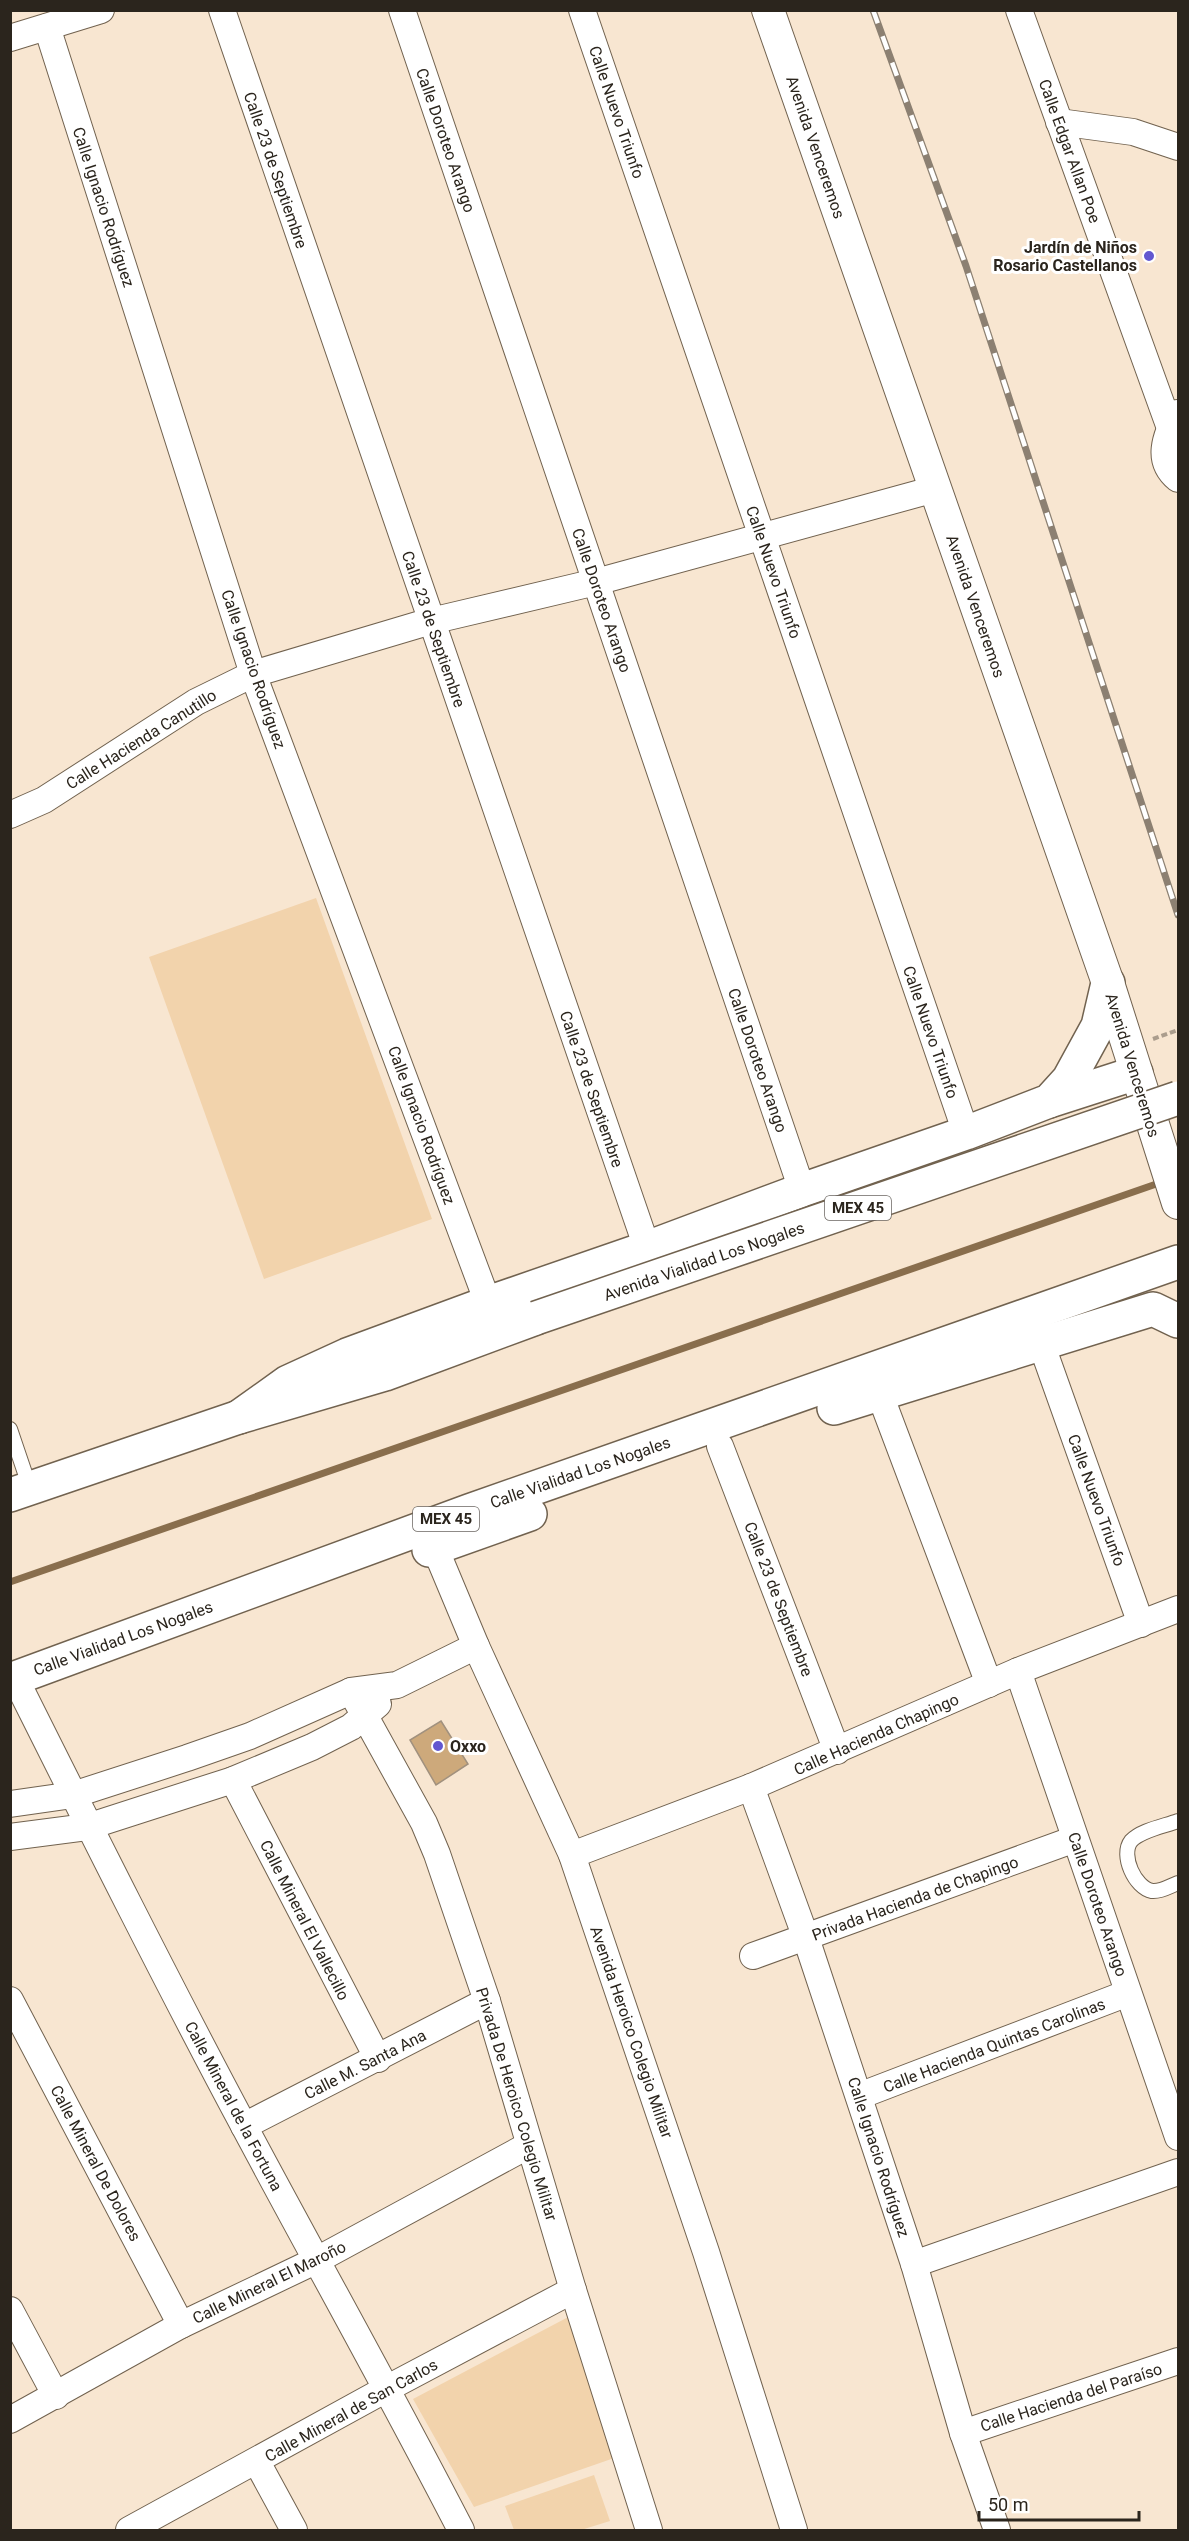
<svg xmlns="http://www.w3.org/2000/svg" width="1189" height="2541" font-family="Roboto,sans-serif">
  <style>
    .park { fill: #f2d3ac }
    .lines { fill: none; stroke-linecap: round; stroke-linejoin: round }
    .stream { stroke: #896e4d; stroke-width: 7 }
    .building { fill: #cda97b; stroke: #a1917e; stroke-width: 1.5 }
    .service-casing { stroke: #71624f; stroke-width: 16 }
    .minor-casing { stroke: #71624f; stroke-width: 28 }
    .tertiary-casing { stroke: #71624f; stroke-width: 34 }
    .trunk-casing { stroke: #71624f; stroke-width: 36 }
    .path { stroke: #ab9d8d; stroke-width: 4; stroke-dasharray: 6 3; stroke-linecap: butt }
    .service { stroke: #fff; stroke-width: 14 }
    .minor { stroke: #fff; stroke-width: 26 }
    .tertiary { stroke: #fff; stroke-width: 32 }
    .trunk { stroke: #fff; stroke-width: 33 }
    .rail-casing { stroke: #8c8072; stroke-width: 7 }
    .rail { stroke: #fff; stroke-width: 4.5; stroke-dasharray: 14; stroke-linecap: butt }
    .trunk-bridge-casing { stroke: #71624f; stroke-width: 36; stroke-linecap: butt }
    .trunk-bridge { stroke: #fff; stroke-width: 33 }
    .poi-dot { fill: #6257d0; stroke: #fff; stroke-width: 2 }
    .labels { text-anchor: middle; stroke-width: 6; stroke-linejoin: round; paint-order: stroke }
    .shield { fill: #fff; stroke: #6b6661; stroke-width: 1.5 }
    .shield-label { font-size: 15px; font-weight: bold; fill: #2b251d }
    .street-label { font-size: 16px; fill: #2b251d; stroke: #fff }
    .poi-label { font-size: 16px; font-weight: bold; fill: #2b251d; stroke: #fff; text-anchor: end }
  </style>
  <rect width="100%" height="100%" fill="#f8e6d1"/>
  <g class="park">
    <polygon points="316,898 432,1219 264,1279 149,957"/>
    <polygon points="574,2314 617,2457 474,2507 413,2399"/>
    <polygon points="594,2475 610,2521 581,2530 514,2530 505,2506"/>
  </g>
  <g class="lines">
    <polyline class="stream" points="10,1582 1162,1182"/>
  </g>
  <polygon class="building" points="441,1721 468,1764 436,1785 410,1740"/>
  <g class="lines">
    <g class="service-casing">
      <g id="service">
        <polyline points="10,1429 30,1488"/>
        <path d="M1178,1821C1165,1826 1141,1830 1131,1841C1120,1855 1135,1888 1152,1891C1161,1892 1170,1886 1178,1883"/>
      </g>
    </g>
    <g class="minor-casing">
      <g id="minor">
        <polyline points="222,10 647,1248"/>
        <polyline points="402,10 802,1190"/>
        <polyline points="582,10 966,1133"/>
        <polyline points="1019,10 1170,428"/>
        <polyline points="47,27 253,674 488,1303"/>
        <polyline points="10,38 101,10"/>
        <polyline points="1059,122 1133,132 1178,147"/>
        <path d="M1177,413C1166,437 1155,460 1178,479"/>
        <polyline points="10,815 44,800 196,702 253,674 431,621 596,582 935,489"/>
        <polyline points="1041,1343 1141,1624"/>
        <polyline points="879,1392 989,1684"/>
        <polyline points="720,1446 837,1751"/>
        <polyline points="435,1548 476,1646 572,1855 706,2252 794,2530"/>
        <polyline points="1018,1671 1178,2137"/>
        <path d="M15,1678C90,1828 165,1978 244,2126C316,2261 391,2394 461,2530"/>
        <polyline points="351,1691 424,1823 437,1854 487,2001 573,2290 649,2530"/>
        <polyline points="233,1780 378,2059"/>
        <polyline points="751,1787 806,1938 914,2264 963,2433 997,2530"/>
        <polyline points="10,1804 73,1795 187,1758 250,1736 351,1691 397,1685 476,1646"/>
        <polyline points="10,1837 87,1827 233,1780 312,1747 351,1727 378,1704"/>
        <polyline points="572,1855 751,1787 1018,1671 1178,1609"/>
        <polyline points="753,1956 1075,1839"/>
        <polyline points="10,2000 181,2325"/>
        <polyline points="859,2096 1128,1993"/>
        <polyline points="244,2126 487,2001"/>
        <polyline points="914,2264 1178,2172"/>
        <polyline points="10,2310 56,2396"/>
        <polyline points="10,2420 181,2325 317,2260 529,2145"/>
        <polyline points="963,2433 1178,2361"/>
        <polyline points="257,2462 294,2530"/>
        <polyline points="129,2530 388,2388 573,2290"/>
      </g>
    </g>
    <g class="tertiary-casing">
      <polyline id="tertiary" points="768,10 1108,983 1178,1203"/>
    </g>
    <g class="trunk-casing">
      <g id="trunk">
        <polyline points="1049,1101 1136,1073"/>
        <polyline points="834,1408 1153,1309 1178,1321"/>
        <polyline points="239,1417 288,1382 347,1355 488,1303 647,1248 802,1190 966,1133 1049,1101 1069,1079 1098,1026 1108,983"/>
        <polyline points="10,1495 239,1417 385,1374 536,1318"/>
        <polyline points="429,1550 530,1514"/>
        <polyline points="10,1680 469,1511 1178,1262"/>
      </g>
    </g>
    <polyline class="path" points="1153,1039 1178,1030"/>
    <use href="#service" class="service"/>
    <use href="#minor" class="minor"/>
    <use href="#tertiary" class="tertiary"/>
    <use href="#trunk" class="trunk"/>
    <g class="rail-casing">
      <polyline id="rail" points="873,10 966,266 1178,915"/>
    </g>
    <use href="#rail" class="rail"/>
    <g class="trunk-bridge-casing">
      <polyline id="trunk-bridge" points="536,1318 1178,1098"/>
    </g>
    <use href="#trunk-bridge" class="trunk-bridge"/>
  </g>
  <g class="poi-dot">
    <circle cx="1149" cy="256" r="6"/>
    <circle cx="438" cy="1746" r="6"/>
  </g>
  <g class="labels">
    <g class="shield">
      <rect x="825" y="1196" width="66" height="24" rx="4.5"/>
      <rect x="413" y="1507" width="66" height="24" rx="4.5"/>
    </g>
    <g class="shield-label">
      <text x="858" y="1213">MEX 45</text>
      <text x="446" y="1524">MEX 45</text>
    </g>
    <g class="street-label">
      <text transform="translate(617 112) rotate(71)" y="6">Calle Nuevo Triunfo</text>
      <text transform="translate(446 140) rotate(71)" y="6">Calle Doroteo Arango</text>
      <text transform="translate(816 147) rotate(71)" y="6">Avenida Venceremos</text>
      <text transform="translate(1070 151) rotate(70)" y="6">Calle Edgar Allan Poe</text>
      <text transform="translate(276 170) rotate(71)" y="6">Calle 23 de Septiembre</text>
      <text transform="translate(104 207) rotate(72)" y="6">Calle Ignacio Rodríguez</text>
      <text transform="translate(774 572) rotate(71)" y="6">Calle Nuevo Triunfo</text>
      <text transform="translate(602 600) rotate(71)" y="6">Calle Doroteo Arango</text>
      <text transform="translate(976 606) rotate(71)" y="6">Avenida Venceremos</text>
      <text transform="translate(434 629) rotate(71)" y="6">Calle 23 de Septiembre</text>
      <text transform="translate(254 669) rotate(71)" y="6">Calle Ignacio Rodríguez</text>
      <text transform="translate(141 739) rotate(-32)" y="6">Calle Hacienda Canutillo</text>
      <text transform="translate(931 1032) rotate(71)" y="6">Calle Nuevo Triunfo</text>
      <text transform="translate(758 1060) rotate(71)" y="6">Calle Doroteo Arango</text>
      <text transform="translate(1133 1065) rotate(73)" y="6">Avenida Venceremos</text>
      <text transform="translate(592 1089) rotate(71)" y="6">Calle 23 de Septiembre</text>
      <text transform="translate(422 1125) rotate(70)" y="6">Calle Ignacio Rodríguez</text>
      <text transform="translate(704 1261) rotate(-19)" y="6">Avenida Vialidad Los Nogales</text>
      <text transform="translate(580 1472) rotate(-19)" y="6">Calle Vialidad Los Nogales</text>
      <text transform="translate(1097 1500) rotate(70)" y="6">Calle Nuevo Triunfo</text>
      <text transform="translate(779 1599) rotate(69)" y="6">Calle 23 de Septiembre</text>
      <text transform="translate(123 1638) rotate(-20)" y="6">Calle Vialidad Los Nogales</text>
      <text transform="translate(876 1734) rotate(-24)" y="6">Calle Hacienda Chapingo</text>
      <text transform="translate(915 1898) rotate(-20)" y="6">Privada Hacienda de Chapingo</text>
      <text transform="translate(1098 1904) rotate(71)" y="6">Calle Doroteo Arango</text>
      <text transform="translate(305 1920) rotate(63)" y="6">Calle Mineral El Vallecillo</text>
      <text transform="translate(632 2032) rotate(71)" y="6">Avenida Heroico Colegio Militar</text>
      <text transform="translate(994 2045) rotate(-21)" y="6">Calle Hacienda Quintas Carolinas</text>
      <text transform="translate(365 2064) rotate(-27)" y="6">Calle M. Santa Ana</text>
      <text transform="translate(517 2104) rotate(73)" y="6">Privada De Heroico Colegio Militar</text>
      <text transform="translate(234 2106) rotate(62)" y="6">Calle Mineral de la Fortuna</text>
      <text transform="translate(879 2157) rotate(72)" y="6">Calle Ignacio Rodríguez</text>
      <text transform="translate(96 2163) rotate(62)" y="6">Calle Mineral De Dolores</text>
      <text transform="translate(269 2282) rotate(-26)" y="6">Calle Mineral El Maroño</text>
      <text transform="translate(1071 2397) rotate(-18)" y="6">Calle Hacienda del Paraíso</text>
      <text transform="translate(351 2410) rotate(-29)" y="6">Calle Mineral de San Carlos</text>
    </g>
    <g class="poi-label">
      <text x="1137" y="253">Jardín de Niños<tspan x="1137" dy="18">Rosario Castellanos</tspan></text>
      <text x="450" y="1752" text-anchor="start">Oxxo</text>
    </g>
  </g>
  <rect width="1189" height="2541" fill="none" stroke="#2b251d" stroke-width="24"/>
  <path d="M979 2511v9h160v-9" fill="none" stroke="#2b251d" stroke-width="3"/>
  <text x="988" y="2511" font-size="18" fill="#2b251d" stroke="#ffffff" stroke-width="4.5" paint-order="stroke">50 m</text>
</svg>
